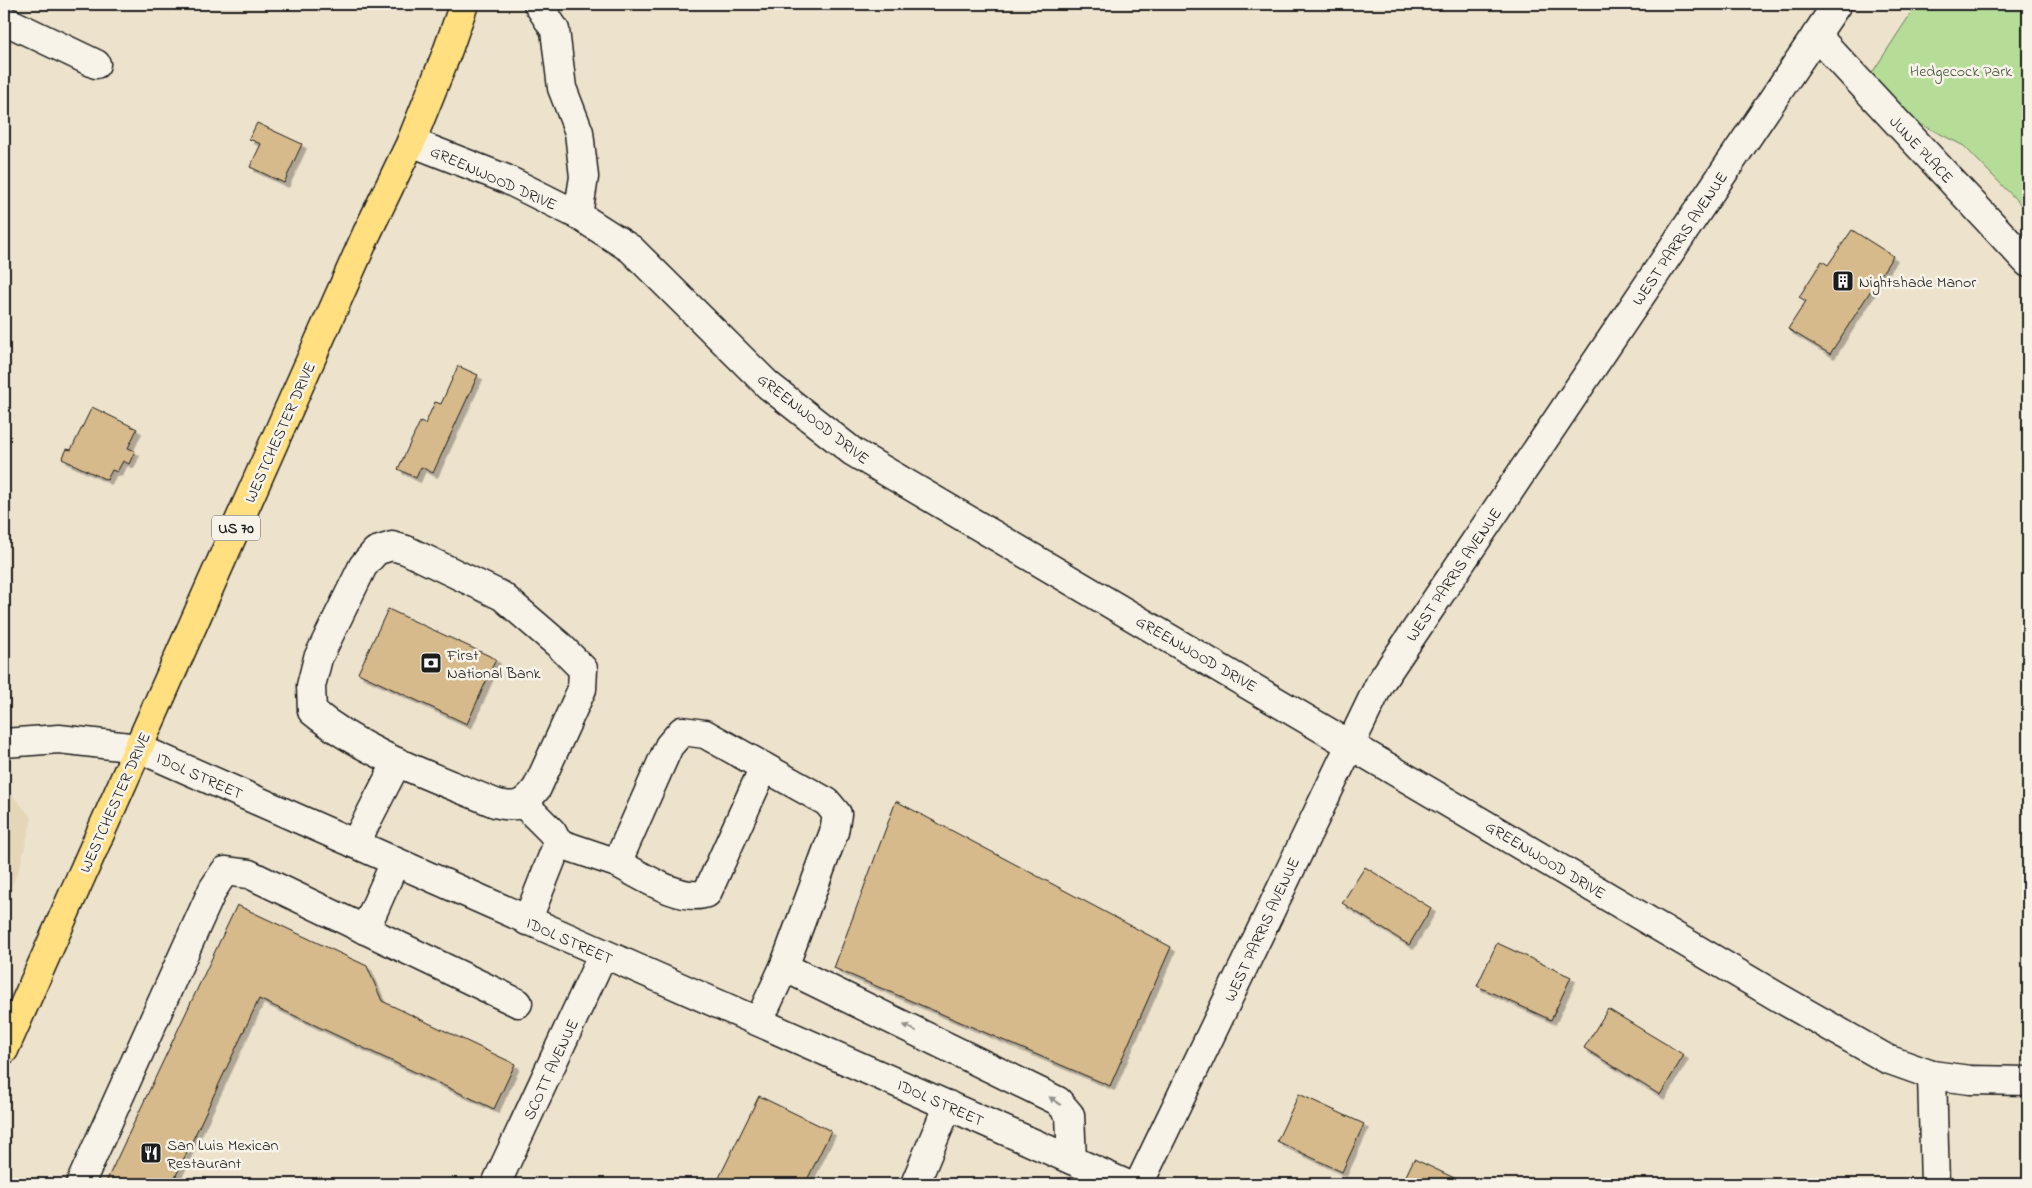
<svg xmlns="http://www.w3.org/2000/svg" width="2032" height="1188" font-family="'Indie Flower',sans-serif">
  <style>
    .built { fill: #e6d6b8 }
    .green { fill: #b5dd98; stroke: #687c5a }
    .building { fill: #d6ba8b; stroke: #1c1c1c; filter: url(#shadow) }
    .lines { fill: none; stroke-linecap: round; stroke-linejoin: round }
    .minor-casing { stroke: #1c1c1c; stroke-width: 31 }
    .major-casing { stroke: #1c1c1c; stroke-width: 31 }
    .minor { stroke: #f7f3e8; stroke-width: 28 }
    .major { stroke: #ffdf80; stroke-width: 28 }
    .oneway { fill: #94928c }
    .labels { text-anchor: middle; stroke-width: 5; stroke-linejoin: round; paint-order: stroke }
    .shield { fill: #f7f3e8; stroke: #5e5c59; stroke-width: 1 }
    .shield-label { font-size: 15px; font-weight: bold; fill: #1c1c1c }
    .park-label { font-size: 16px; fill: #4a5641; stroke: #f7f3e8 }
    .street-label { font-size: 16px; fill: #1c1c1c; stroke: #f7f3e8 }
    .poi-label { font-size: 16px; fill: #1c1c1c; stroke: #f7f3e8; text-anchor: start }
  </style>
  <defs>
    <filter id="shadow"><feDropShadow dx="4.5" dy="4.5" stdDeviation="0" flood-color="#0004"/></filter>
  </defs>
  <rect width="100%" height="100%" fill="#ede2cc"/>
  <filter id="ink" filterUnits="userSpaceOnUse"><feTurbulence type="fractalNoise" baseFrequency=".02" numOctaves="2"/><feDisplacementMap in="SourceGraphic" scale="10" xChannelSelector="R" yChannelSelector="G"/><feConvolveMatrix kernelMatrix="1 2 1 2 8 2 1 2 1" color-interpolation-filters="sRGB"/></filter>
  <g filter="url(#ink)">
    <polygon class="built" points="4,795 12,795 32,818 19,870 4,901"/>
    <polygon class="green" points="1917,4 2028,4 2028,212 1964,146 1859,93"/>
    <g class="building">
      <polygon points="257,123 302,144 284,183 250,167 261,144 249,139"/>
      <polygon points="1852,230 1893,256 1830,354 1788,329 1806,301 1799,297 1822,261 1828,265"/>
      <polygon points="458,366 478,375 433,473 421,467 416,478 398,469 420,422 425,424 435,402 441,404"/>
      <polygon points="92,407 137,429 128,448 135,451 129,464 123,461 117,472 112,470 107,480 62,459 67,449 71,450"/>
      <polygon points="388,609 496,659 467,724 358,673"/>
      <polygon points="896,801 1171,947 1110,1086 834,968"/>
      <polygon points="1365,867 1431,908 1409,945 1342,903"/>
      <polygon points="237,905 367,966 382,1001 515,1064 494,1109 259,999 172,1184 105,1184"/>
      <polygon points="1497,943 1571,977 1551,1020 1477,986"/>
      <polygon points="1608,1009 1684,1055 1660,1095 1584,1048"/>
      <polygon points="1299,1094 1364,1124 1342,1172 1277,1141"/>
      <polygon points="759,1096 831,1131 805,1184 716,1184"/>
      <polygon points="1414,1159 1467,1184 1402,1184"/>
    </g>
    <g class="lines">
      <g class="minor-casing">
        <g id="minor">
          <polyline points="538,4 555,30 562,88 579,132 584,177 578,215"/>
          <polyline points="4,20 96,64"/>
          <polyline points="1816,35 2028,263"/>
          <polyline points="411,142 506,179 578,215 631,249 768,385 853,452 1778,997 1887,1059 1932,1075 1970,1080 2028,1081"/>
          <path d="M392,546L406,550L502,596L559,645L583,669L582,689L537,788C524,805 517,809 495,803C433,777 364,754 312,711L311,686L318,658L363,566L376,551Z"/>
          <polyline points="4,743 59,739 138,748 1126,1184"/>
          <polyline points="523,803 552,832 558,843 617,863 669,746 682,731 705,734 827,802 837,814 834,832 784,967 759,1021"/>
          <polyline points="355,844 397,762"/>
          <path d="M617,863C641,875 681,903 707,893L764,767"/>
          <polyline points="527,921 558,843"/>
          <polyline points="365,930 395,862"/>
          <polyline points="784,967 1058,1101 1070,1115 1072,1160"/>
          <polyline points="1932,1075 1935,1184"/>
          <polyline points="80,1184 213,889 225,871 249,874 518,1003"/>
          <polyline points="496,1184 603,954"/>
          <polyline points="915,1184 948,1105"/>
          <polyline points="1139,1184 1380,683 1837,4"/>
        </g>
      </g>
      <g class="major-casing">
        <polyline id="major" points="4,1050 367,233 411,142 446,55 464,4"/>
      </g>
      <use href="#minor" class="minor"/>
      <use href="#major" class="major"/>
    </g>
    <defs><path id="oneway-solid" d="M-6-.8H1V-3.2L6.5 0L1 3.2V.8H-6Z" transform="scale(1.25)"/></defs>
    <g class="oneway">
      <use href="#oneway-solid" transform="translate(910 1028) rotate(-154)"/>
      <use href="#oneway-solid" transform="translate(1055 1101) rotate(-145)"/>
    </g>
  </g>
  <defs>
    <g id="building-square" transform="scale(1.125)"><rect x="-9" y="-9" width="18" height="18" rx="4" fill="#1c1c1c" stroke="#f7f3e8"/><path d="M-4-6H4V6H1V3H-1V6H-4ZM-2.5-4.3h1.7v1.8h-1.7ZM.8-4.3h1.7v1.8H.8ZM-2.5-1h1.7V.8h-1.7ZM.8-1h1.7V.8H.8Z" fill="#fff"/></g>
    <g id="bank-square" transform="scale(1.125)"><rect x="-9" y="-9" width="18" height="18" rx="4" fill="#1c1c1c" stroke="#f7f3e8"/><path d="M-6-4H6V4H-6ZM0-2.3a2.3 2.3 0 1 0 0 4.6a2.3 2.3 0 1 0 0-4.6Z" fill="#fff"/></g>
    <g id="restaurant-square" transform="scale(1.125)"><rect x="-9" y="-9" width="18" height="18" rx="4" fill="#1c1c1c" stroke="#f7f3e8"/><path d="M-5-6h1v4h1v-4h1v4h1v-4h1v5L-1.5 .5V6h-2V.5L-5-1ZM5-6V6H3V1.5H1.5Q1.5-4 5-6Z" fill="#fff"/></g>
  </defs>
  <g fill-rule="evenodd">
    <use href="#building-square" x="1843" y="281"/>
    <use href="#bank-square" x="431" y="663"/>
    <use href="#restaurant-square" x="151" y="1153"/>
  </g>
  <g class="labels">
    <rect class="shield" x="212" y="515.5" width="48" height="25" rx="4"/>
    <g class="shield-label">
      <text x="236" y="533">US 70</text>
    </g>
    <g class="park-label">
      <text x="1961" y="76">Hedgecock Park</text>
    </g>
    <g class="street-label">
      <text transform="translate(1922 149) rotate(47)" y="6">JUNE PLACE</text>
      <text transform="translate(494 177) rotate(24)" y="6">GREENWOOD DRIVE</text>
      <text transform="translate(1679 238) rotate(-56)" y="6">WEST PARRIS AVENUE</text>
      <text transform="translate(814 418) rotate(38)" y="6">GREENWOOD DRIVE</text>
      <text transform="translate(279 432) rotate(-66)" y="6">WESTCHESTER DRIVE</text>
      <text transform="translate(1453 574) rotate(-56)" y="6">WEST PARRIS AVENUE</text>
      <text transform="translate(1197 653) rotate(30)" y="6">GREENWOOD DRIVE</text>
      <text transform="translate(200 775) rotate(24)" y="6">IDOL STREET</text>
      <text transform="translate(114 802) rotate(-66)" y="6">WESTCHESTER DRIVE</text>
      <text transform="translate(1546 859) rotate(31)" y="6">GREENWOOD DRIVE</text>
      <text transform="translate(1261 929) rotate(-65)" y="6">WEST PARRIS AVENUE</text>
      <text transform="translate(570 940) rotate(24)" y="6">IDOL STREET</text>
      <text transform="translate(550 1069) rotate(-65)" y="6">SCOTT AVENUE</text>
      <text transform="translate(941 1102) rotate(24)" y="6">IDOL STREET</text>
    </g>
    <g class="poi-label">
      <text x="1859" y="287">Nightshade Manor</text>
      <text x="447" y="660">First<tspan x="447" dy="18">National Bank</tspan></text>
      <text x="167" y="1150">San Luis Mexican<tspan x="167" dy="18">Restaurant</tspan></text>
    </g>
  </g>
  <rect width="2032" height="1188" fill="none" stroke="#f7f3e8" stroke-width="20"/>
  <rect x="10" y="10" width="2012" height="1168" fill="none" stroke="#1c1c1c" stroke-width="2" filter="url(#ink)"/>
</svg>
